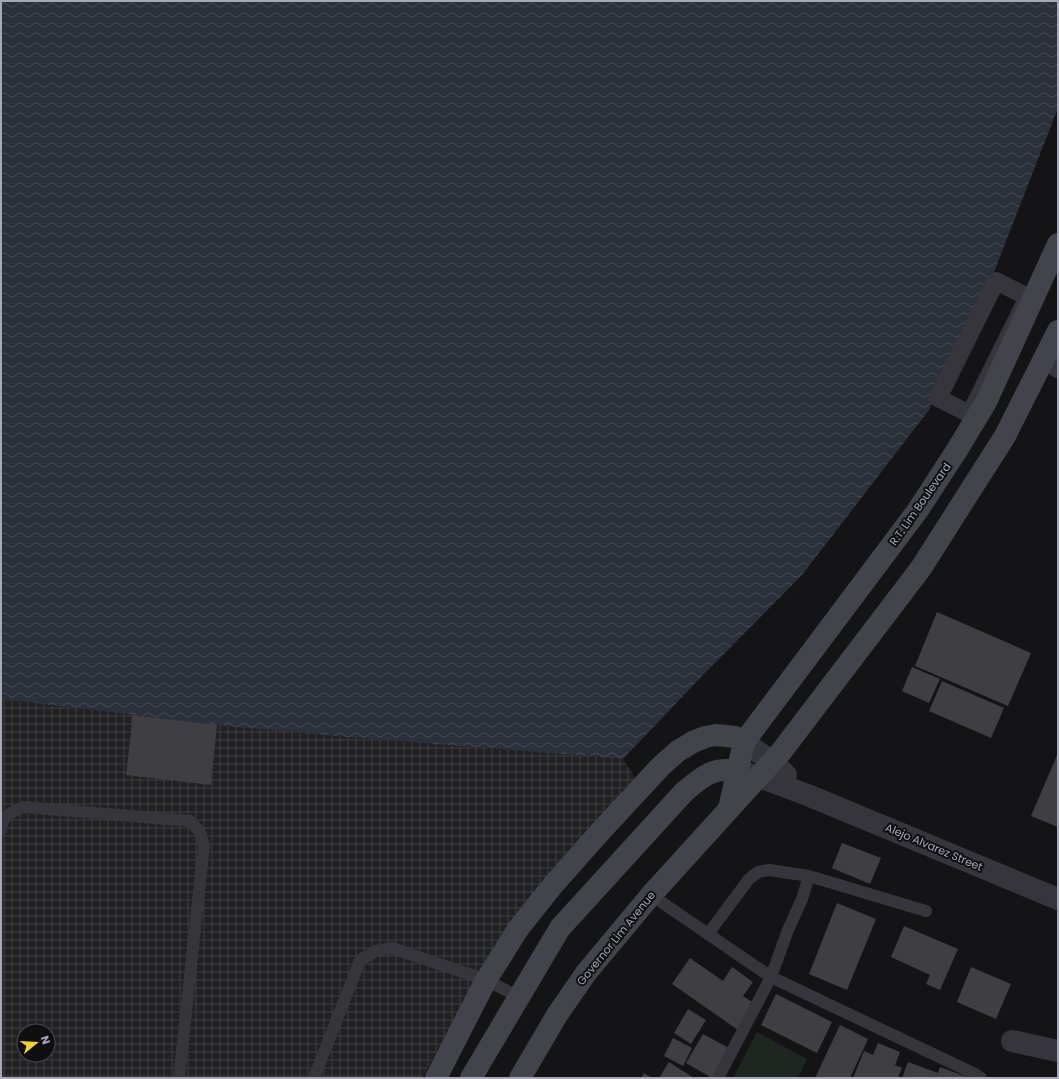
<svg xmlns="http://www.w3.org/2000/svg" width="1059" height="1079" font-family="Poppins,sans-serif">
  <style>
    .industrial { fill: url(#industrial-grid); fill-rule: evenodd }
    .garden { fill: #1e2620 }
    .water { fill: url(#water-waves) }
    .building { fill: #3f3e43 }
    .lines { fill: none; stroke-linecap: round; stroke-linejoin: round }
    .service { stroke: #35353b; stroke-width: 12 }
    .pedestrian { stroke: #35353b; stroke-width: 18 }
    .minor { stroke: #35353b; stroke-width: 22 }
    .tertiary { stroke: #35353b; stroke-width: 22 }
    .secondary { stroke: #43444b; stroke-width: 22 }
    .labels { text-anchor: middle; stroke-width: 4; stroke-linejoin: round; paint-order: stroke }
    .street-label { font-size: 11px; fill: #a6a8b7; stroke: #0f0f11 }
  </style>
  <defs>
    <pattern id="industrial-grid" width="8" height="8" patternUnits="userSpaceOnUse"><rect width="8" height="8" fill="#212023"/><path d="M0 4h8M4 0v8" fill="none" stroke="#3e3e41"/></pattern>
    <pattern id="water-waves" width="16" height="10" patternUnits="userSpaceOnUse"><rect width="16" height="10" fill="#2a313a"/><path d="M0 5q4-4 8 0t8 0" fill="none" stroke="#464c54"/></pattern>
  </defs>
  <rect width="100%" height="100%" fill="#141416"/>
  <path class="industrial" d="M1,699L133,715L335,736L623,759L639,784L455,1019L422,1078H1ZM24,1031H48V1055H24Z"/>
  <polygon class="garden" points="757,1032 807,1059 798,1078 733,1078"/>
  <polygon class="water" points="1,1 1058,1 1058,108 992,277 929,410 802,575 704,674 623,759 335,736 217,725 1,699"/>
  <g class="building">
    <polygon points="937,612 1031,653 1008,706 915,666"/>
    <polygon points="912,667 940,679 929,703 902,691"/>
    <polygon points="942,681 1004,708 991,738 929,711"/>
    <polygon points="133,715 217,725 211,785 126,775"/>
    <polygon points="1058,753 1058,827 1031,816"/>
    <polygon points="842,843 881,858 870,884 832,868"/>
    <polygon points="837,903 876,919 847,990 809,974"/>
    <polygon points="904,926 958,949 940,990 926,984 930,975 891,957"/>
    <polygon points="690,958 723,981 732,967 753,982 743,996 755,1004 738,1030 672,984"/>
    <polygon points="971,967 1011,984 996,1019 957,1002"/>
    <polygon points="776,994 832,1022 817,1053 761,1025"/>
    <polygon points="688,1009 706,1020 691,1044 674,1033"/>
    <polygon points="840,1025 868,1039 850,1078 815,1078"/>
    <polygon points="703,1034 729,1048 712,1078 686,1063"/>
    <polygon points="673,1038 692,1048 683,1066 664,1056"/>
    <polygon points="878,1043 900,1052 895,1065 902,1068 898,1078 853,1078 864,1051 873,1055"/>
    <polygon points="669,1062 694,1078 659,1078"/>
    <polygon points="908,1062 938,1073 940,1067 970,1078 902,1078"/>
    <polygon points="644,1073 652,1078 641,1078"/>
  </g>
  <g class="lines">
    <g class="service">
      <path d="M1,830C2,815 12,812 24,807L190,821L200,832L204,845L179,1078"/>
      <polyline points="651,895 771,977 975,1074 981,1078"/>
      <polyline points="708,934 749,879 758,872 769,870 809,876 926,911"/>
      <polyline points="314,1078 360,960 376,951 392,948 486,980 519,997"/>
      <polyline points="718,1078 771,977 788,930 802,899 809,876"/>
    </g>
    <polygon class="pedestrian" points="996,281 1028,297 970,414 938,398"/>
    <g class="minor">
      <polyline points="1045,358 1058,367"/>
      <polyline points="1012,1041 1058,1051"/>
    </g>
    <g class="tertiary">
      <polyline points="744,742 772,762 786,775"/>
      <polyline points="742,772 759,777 810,796 1058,899"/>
    </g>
    <g class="secondary">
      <polyline points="729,809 744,742 918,510 957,450 986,402 1058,244"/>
      <polyline points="436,1078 486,980 518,929 553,885 599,833 661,766 678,751 693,742 705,737 716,735 735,737 744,742"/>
      <path d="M471,1078L560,928L684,792C703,776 712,767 738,771"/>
      <polyline points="520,1078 557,1015 586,973 651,895 781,752 921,568 1005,436 1058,331"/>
    </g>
  </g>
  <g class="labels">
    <g class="street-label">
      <text transform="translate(920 504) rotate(-55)" y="4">R.T. Lim Boulevard</text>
      <text transform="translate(934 847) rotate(23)" y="4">Alejo Alvarez Street</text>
      <text transform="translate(616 938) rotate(-51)" y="4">Governor Lim Avenue</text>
    </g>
  </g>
  <rect width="1059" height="1079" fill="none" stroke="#a6a8b7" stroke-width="4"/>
  <g transform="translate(36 1043) rotate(72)"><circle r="19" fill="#0f0f11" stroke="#4b4c53"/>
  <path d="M0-3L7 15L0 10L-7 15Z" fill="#f5ce2d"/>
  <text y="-6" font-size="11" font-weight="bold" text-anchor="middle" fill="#a6a8b7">N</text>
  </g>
</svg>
